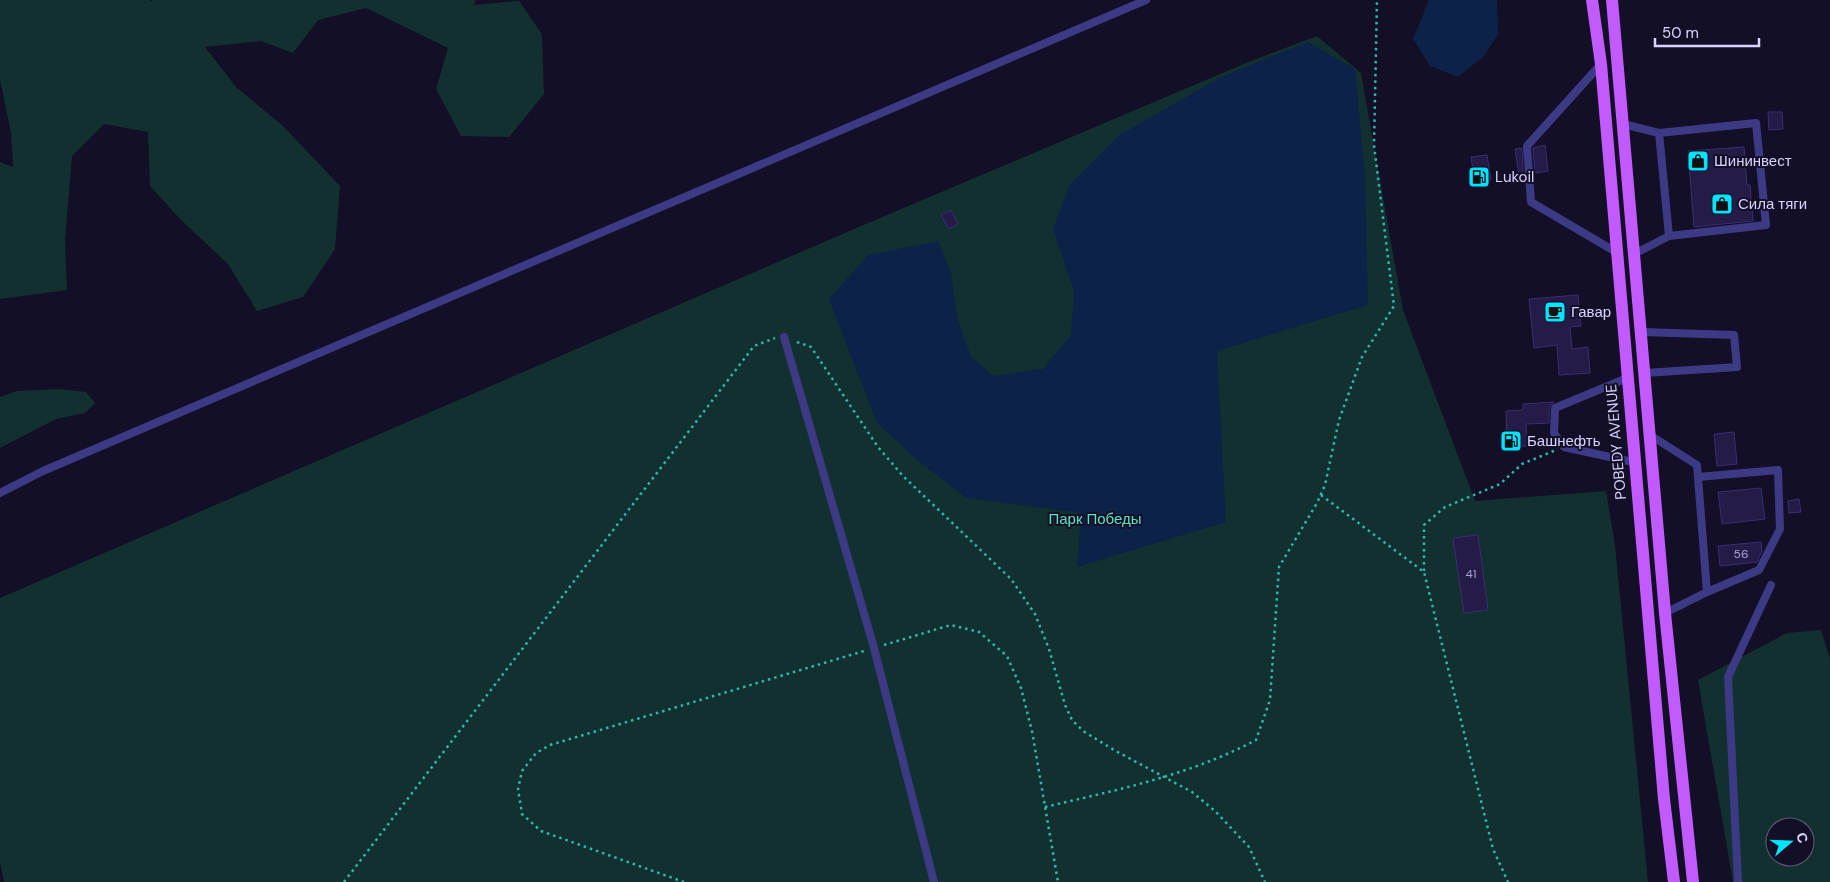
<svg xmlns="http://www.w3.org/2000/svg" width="1830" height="882" font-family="'DM Sans',sans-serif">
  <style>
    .green { fill: #12302f; fill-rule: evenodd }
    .water { fill: #0c2248 }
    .building { fill: #241b47; stroke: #3b2d73 }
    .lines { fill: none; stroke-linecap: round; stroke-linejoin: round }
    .path { stroke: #2fb8b0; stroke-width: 2.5; stroke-dasharray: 2.5 4; stroke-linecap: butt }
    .lane { stroke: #3d3a85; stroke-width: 8 }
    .primary { stroke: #c25bff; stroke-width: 12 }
    .labels { text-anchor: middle; stroke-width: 4; stroke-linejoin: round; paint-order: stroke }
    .number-label { font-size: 12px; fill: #aca6d1 }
    .poi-label { font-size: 15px; fill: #d9d4ff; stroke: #130f26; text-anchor: start }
    .street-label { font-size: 15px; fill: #d9d4ff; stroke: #130f26 }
    .park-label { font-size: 15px; fill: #5fe0c0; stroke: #130f26 }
  </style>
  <rect width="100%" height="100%" fill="#130f26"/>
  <g class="green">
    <polygon points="0,0 150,0 152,2 152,0 475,0 474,5 519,1 542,34 544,94 509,137 461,136 436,89 448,48 366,8 318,20 293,53 261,41 205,47 236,87 283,126 340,186 335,249 303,297 257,311 228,264 180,219 150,186 148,132 104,124 72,156 65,240 67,290 0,299 0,162 13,167 11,132 0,80"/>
    <polygon points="1317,36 1361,73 1403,310 1475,501 1606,491 1615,545 1648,882 4,882 0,862 0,598 854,229 1246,63"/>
    <polygon points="59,389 86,392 95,403 85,413 56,419 0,448 0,397 17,391"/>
    <path d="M1821,630L1830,659V882H1733L1698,680L1787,633ZM1775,827H1805V857H1775Z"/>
  </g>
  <g class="water">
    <polygon points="1429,0 1497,0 1498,34 1484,56 1458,77 1430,66 1413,39"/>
    <polygon points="1308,42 1355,69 1365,176 1368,305 1217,351 1226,522 1077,567 1081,513 966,498 915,458 877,423 829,299 868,255 938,241 951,273 958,321 971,357 994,376 1043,369 1071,335 1074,292 1053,229 1070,184 1118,136 1221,77"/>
  </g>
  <g class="building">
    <polygon points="1768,112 1782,112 1783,129 1769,130"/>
    <polygon points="1545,145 1548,171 1535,173 1533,148"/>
    <polygon points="1744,147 1747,185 1750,185 1753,221 1694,227 1688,151"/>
    <polygon points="1522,148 1523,174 1519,175 1515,149"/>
    <polygon points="1487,155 1491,180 1475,182 1471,157"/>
    <polygon points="951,210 958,224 949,229 941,215"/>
    <polygon points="1578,295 1581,326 1570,327 1572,349 1588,347 1590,373 1559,375 1557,345 1534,348 1529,299"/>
    <polygon points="1554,402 1549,407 1549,423 1526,424 1527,446 1507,447 1506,411 1523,410 1523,404"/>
    <polygon points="1734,432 1737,464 1717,466 1714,434"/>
    <polygon points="1761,488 1765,519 1722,524 1718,492"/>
    <polygon points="1799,499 1801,512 1789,513 1788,501"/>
    <polygon points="1478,535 1488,610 1464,613 1453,538"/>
    <polygon points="1761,542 1762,551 1757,562 1720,566 1718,546"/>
  </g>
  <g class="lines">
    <g class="path">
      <polyline points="797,342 811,347 878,447 902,475 1011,579 1035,614 1049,649 1065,705 1072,720 1083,731 1114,750 1192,792 1215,811 1249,847 1265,882"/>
      <polyline points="1321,495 1424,572 1493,849 1508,882"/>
      <polyline points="1424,571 1424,525 1445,507 1500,484 1522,464 1556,450"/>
      <polyline points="884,645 951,625 979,632 1007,656 1021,688 1032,731 1058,882"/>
      <path d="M1045,807C1117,790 1190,775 1256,740L1270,700L1279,567L1317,503L1325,485L1339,420L1362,357L1394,306L1374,145L1377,0"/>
      <polyline points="344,882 754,346 775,338"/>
      <polyline points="684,882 541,831 522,814 518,789 522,771 536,753 550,745 864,651"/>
    </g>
    <g class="lane">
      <polyline points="1601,64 1527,146 1531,202 1616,252"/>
      <polyline points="1623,124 1659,133 1669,236 1634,254"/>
      <polyline points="1659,133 1756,123 1766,225 1669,236"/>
      <polyline points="1642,332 1734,335 1737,367 1645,373"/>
      <polyline points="784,337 874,648 934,882"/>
      <polyline points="1627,378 1555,408 1554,433 1564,447 1633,462"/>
      <polyline points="1650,435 1697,465 1707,592 1665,613"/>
      <polyline points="1698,477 1778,470 1780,529 1759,570 1707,592"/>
      <polyline points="0,493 43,471 1146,0"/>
      <polyline points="1738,882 1728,677 1771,585"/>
    </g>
    <g class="primary">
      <polyline points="1592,0 1601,64 1664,799 1674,882"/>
      <polyline points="1612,0 1665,613 1693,882"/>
    </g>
  </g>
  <defs>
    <g id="shop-square" transform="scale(1.125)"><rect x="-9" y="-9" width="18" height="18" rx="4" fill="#00e5ff" stroke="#130f26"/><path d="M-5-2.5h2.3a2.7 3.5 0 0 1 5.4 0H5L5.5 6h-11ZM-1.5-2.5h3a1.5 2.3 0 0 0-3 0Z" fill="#111"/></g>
    <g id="fuel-square" transform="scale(1.125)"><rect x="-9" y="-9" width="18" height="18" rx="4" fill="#00e5ff" stroke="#130f26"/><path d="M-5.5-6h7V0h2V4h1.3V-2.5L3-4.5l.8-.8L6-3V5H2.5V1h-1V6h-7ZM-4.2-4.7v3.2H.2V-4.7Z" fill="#111"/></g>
    <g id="cafe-square" transform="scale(1.125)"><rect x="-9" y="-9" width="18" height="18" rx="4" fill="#00e5ff" stroke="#130f26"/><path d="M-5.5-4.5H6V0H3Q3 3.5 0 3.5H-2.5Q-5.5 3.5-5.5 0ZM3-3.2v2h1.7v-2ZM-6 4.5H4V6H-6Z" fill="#111"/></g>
  </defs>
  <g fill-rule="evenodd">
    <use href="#shop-square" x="1698" y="161"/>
    <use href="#fuel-square" x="1479" y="177"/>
    <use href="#shop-square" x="1722" y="204"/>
    <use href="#cafe-square" x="1555" y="312"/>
    <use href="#fuel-square" x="1511" y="441"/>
  </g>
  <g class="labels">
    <g class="number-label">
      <text x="1741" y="558">56</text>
      <text x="1471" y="578">41</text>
    </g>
    <g class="poi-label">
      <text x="1714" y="166">Шининвест</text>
      <text x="1495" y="182">Lukoil</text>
      <text x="1738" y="209">Сила тяги</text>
      <text x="1571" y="317">Гавар</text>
      <text x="1527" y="446">Башнефть</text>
    </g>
    <g class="street-label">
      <text transform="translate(1616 442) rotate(-95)" y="5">POBEDY AVENUE</text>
    </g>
    <g class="park-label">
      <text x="1095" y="524">Парк Победы</text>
    </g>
  </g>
  <g transform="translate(1790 842) rotate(71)"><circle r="24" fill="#130f26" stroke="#625e7d"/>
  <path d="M0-4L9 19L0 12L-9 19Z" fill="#00e5ff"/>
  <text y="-8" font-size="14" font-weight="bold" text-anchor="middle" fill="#d9d4ff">С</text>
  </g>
  <path d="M1655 38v8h104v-8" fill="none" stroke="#d9d4ff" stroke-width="2.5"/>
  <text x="1662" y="38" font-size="15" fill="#d9d4ff" stroke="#130f26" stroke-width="4" paint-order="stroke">50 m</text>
</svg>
